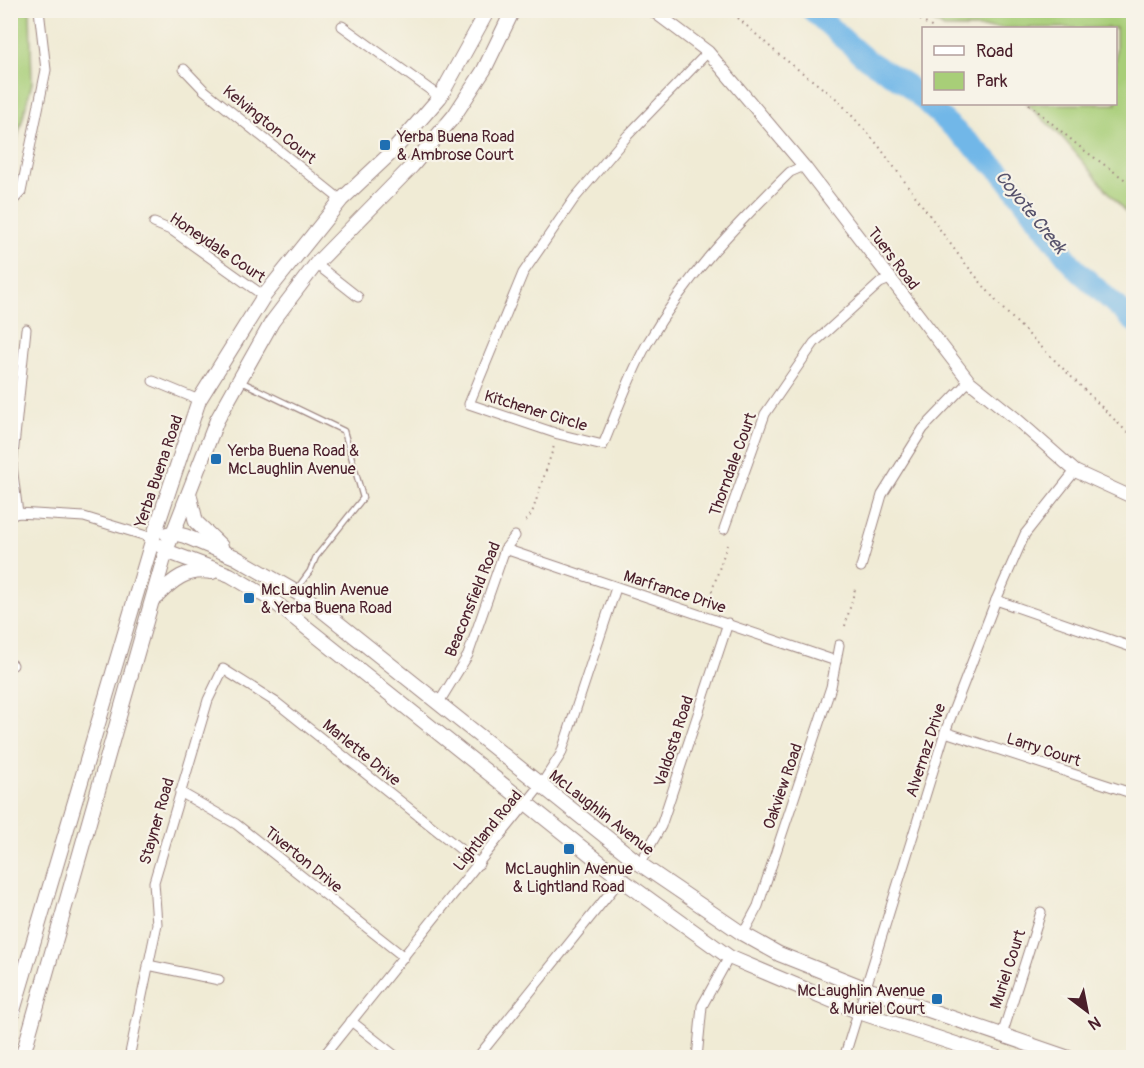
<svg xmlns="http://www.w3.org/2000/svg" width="1144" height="1068" font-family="Pangolin,sans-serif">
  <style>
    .green { fill: #a8ce78; stroke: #797652; stroke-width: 1.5 }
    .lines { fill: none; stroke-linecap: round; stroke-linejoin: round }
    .river { stroke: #71b7e8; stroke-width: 21 }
    .service-casing { stroke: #9d8580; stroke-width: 7 }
    .minor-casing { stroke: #9d8580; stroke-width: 11 }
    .tertiary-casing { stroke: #9d8580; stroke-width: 14 }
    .secondary-casing { stroke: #9d8580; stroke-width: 16 }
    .path { stroke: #9d8580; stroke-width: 2; stroke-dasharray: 1.5 4.5; stroke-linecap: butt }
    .service { stroke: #fff; stroke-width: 4.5 }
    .minor { stroke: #fff; stroke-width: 9 }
    .tertiary { stroke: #fff; stroke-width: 12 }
    .secondary { stroke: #fff; stroke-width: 14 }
    .poi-dot { fill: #1f6fb2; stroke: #f7f3e8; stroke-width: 2 }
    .labels { text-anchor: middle; stroke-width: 4.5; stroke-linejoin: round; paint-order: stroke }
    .street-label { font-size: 16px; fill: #4a1f2b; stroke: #f7f3e8 }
    .poi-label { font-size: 16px; fill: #4a1f2b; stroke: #f7f3e8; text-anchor: start }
    .water-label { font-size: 18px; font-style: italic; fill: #58546d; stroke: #f7f3e8 }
  </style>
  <rect width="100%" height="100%" fill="#f7f3e8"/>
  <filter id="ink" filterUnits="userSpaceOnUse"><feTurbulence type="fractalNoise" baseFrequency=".0167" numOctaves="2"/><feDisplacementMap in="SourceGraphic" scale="12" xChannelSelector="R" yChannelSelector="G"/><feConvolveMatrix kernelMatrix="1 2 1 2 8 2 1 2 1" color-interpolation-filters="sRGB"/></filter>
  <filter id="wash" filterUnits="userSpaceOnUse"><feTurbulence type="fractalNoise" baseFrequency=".008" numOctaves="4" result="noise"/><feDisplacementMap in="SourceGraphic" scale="24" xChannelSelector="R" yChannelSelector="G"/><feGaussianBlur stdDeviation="1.35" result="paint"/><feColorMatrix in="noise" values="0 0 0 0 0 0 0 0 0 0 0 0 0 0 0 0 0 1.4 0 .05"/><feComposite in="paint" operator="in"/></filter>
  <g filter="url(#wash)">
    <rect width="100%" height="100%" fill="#f0ebd5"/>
    <g class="green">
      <polygon points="11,10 30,11 32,83 11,162"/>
      <polygon points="917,11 1133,11 1133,221 1062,137 1027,104 1116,104 1116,28 944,28"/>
    </g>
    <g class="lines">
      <g class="river">
        <polyline points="811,10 866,59 906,84 924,101"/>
        <polyline points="927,104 1003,174 1075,268 1134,322"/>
      </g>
    </g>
  </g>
  <g filter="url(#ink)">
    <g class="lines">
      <g class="service-casing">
        <polyline id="service" points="240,381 344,431 363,498 316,557 310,571 296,590"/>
      </g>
      <g class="minor-casing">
        <g id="minor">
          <polyline points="342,26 440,97"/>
          <path d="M708,52L628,135L574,199L523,273L469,404L558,434L603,445C617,412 629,376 647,344C687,275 733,228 790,172L804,166"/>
          <polyline points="184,69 204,90 341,200"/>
          <polyline points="10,204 21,192 46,70 39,10"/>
          <polyline points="154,223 173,231 264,296"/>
          <polyline points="316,264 358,297"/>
          <polyline points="153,381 199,400"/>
          <polyline points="18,513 12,466 26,329"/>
          <polyline points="10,516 18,513 84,517 153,538"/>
          <polyline points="724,529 765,414 814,343 880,283 890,279"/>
          <polyline points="505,549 836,661"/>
          <polyline points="861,567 882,495 923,429 969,381"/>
          <polyline points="996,600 1134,648"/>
          <polyline points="10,666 13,665"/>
          <polyline points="438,704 468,655 505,549 515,536"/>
          <polyline points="945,732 1134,794"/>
          <polyline points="180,792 236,824 404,957"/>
          <polyline points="640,864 661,826 728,623"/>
          <polyline points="743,934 758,906 831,687 839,645"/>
          <polyline points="148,965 219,980"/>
          <polyline points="351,1021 398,1058"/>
          <polyline points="1002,1035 1041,912"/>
          <polyline points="129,1058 157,924 154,882 208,700 223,669 277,703 479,864"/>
          <polyline points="322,1058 541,785 561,754 616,588"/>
          <polyline points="477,1058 621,879"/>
          <polyline points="697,1058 702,1006 729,957"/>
          <polyline points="844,1058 945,732 996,600 1025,534 1075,471"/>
        </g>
      </g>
      <g class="tertiary-casing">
        <polyline id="tertiary" points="652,10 708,52 804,166 969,381 1015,418 1075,471 1134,498"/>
      </g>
      <g class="secondary-casing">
        <g id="secondary">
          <polyline points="189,493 196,522 221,546"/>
          <polyline points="167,534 173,533 185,536 235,557 308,599 640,864 743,934 779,954 867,989 1069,1058"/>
          <polyline points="161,546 166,551 230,575 272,600 621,879 729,957 859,1012 998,1058"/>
          <path d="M156,597C173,580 186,568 212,572"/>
          <polyline points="10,1021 153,538 199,400 264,296 341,200 392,152 440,97 488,10"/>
          <polyline points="22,1058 166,551 217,420 272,322 316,264 412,166 454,116 484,70 513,10"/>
        </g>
      </g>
      <g class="path">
        <polyline points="729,10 778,54 838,100 878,145 960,257 1001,307 1134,439"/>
        <polyline points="905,10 933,28"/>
        <polyline points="1029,104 1081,148 1134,186"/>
        <polyline points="526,521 532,513 554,446"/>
        <polyline points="708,603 727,545"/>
        <polyline points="845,626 855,589"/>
      </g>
      <use href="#service" class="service"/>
      <use href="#minor" class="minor"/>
      <use href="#tertiary" class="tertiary"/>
      <use href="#secondary" class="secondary"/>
    </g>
  </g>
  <g class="poi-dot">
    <rect x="379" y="139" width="12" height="12" rx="3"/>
    <rect x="210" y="453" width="12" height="12" rx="3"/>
    <rect x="243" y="592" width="12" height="12" rx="3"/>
    <rect x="563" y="843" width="12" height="12" rx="3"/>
    <rect x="931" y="993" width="12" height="12" rx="3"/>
  </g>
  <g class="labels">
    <g class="street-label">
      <text transform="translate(270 124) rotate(39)" y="6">Kelvington Court</text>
      <text transform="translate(218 247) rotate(34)" y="6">Honeydale Court</text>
      <text transform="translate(894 258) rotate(53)" y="6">Tuers Road</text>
      <text transform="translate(536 410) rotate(17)" y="6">Kitchener Circle</text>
      <text transform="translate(732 464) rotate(-70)" y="6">Thorndale Court</text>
      <text transform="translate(158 471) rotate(-71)" y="6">Yerba Buena Road</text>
      <text transform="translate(675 591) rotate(18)" y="6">Marfrance Drive</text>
      <text transform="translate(472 599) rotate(-68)" y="6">Beaconsfield Road</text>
      <text transform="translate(673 741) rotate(-72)" y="6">Valdosta Road</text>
      <text transform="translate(1044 749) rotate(18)" y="6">Larry Court</text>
      <text transform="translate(925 750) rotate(-72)" y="6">Alvernaz Drive</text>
      <text transform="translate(362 752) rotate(39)" y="6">Marlette Drive</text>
      <text transform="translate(782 786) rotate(-71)" y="6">Oakview Road</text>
      <text transform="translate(602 812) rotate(38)" y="6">McLaughlin Avenue</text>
      <text transform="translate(156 821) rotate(-74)" y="6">Stayner Road</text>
      <text transform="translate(487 830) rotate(-51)" y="6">Lightland Road</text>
      <text transform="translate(304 859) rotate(39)" y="6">Tiverton Drive</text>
      <text transform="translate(1007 969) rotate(-72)" y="6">Muriel Court</text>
    </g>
    <g class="poi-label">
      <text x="397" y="142">Yerba Buena Road<tspan x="397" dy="18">&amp; Ambrose Court</tspan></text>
      <text x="228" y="456">Yerba Buena Road &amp;<tspan x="228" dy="18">McLaughlin Avenue</tspan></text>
      <text x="261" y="595">McLaughlin Avenue<tspan x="261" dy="18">&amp; Yerba Buena Road</tspan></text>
      <text x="569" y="874" text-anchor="middle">McLaughlin Avenue<tspan x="569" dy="18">&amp; Lightland Road</tspan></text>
      <text x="925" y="996" text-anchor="end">McLaughlin Avenue<tspan x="925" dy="18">&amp; Muriel Court</tspan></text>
    </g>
    <g class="water-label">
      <text transform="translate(1031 212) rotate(51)" y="6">Coyote Creek</text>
    </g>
  </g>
  <rect width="1144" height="1068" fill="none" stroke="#f7f3e8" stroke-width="36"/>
  <rect x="922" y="27" width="195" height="78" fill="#f7f3e8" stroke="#b29e9c" stroke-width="1.5"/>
  <rect x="934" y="46" width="30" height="9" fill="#ffffff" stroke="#b29e9c" stroke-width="1.5"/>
  <text x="976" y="57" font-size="18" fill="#4a1f2b">Road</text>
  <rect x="934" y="72" width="30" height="18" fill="#a8ce78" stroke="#b29e9c" stroke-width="1.5"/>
  <text x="976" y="87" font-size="18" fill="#4a1f2b">Park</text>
  <g transform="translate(1087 1011) rotate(148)" stroke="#f7f3e8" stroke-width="4.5" paint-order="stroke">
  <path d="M0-4.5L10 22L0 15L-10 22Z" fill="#4a1f2b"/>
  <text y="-9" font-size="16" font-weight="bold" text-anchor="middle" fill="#4a1f2b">N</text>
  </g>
</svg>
